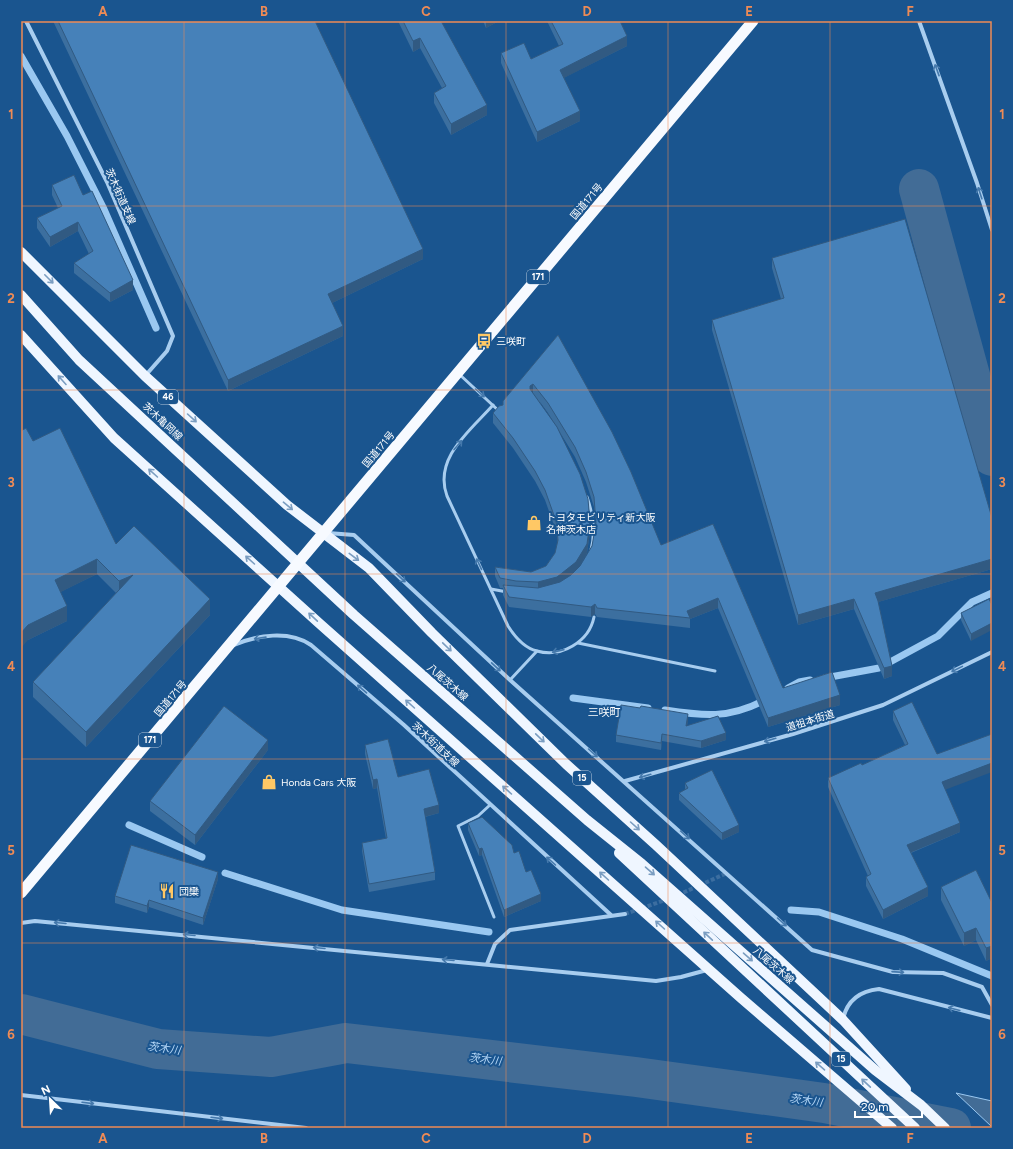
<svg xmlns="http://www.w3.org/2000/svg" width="1013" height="1149" font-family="Figtree,'Noto Sans JP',sans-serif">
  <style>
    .water { fill: #426c96; stroke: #9ac8f1 }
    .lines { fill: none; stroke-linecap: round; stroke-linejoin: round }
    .stream { stroke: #9ac8f1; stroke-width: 7 }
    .river { stroke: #426c96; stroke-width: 40 }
    .minor-tunnel { stroke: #3c6ea0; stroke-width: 4; stroke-dasharray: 4 2; stroke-linecap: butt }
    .service { stroke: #a8cdef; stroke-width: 3 }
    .minor { stroke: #a8cdef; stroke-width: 4 }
    .primary { stroke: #eff6ff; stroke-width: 10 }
    .trunk { stroke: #f7faff; stroke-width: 11 }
    .wall { fill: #3c6f9f; fill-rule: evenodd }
    .shaded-wall { fill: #315a82 }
    .building { fill: #4681b9; stroke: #315a82 }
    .oneway { stroke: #4579ac }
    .oneway2 { stroke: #7a9dc1 }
    .grid { fill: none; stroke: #ef8b55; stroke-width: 1; stroke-opacity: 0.55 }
    .labels { text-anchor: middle; stroke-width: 4; stroke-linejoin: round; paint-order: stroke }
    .shield { fill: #1a558f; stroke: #baccdd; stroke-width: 1 }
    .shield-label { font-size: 9px; font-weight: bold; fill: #fff }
    .street-label { font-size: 10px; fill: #fff; stroke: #1a558f }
    .poi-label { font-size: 10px; fill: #fff; stroke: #1a558f; text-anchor: start }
    .neighbourhood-label { font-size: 11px; fill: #fff; stroke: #1a558f }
    .water-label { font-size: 11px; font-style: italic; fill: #b4d6f6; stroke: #1a558f }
    .neatline { fill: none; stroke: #ef8b55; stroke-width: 1.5 }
    .grid-label { font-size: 13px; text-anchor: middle; font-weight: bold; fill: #ef8b55 }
  </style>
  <rect width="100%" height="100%" fill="#1a558f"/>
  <polygon class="water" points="956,1093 992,1101 992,1127"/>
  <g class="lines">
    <g class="stream">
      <polyline points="21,56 67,136 103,207 156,328"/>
      <polyline points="825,678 879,668 938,636 972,602 992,593"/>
      <polyline points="788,688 799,682 810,680"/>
      <polyline points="573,698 648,708"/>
      <path d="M665,710C704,716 728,719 765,700"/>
      <polyline points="129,825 202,857"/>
      <polyline points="225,873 342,910 489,932"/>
      <polyline points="791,910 819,912 902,939 992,976"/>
    </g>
    <g class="river">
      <polyline points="919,189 992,456"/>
      <polyline points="21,1014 158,1049 271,1057 346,1043 636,1077 824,1103 951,1128"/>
    </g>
    <g class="minor-tunnel">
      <polyline points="678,895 727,873"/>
      <polyline points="625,914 668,899"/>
    </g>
    <g class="service">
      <polyline points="459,374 499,411"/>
      <path d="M493,405C471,430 433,458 447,496L508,626C515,637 524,648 537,651C561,658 589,642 594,617"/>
      <path d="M587,497C593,514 596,531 591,550"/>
      <polyline points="491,589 507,592"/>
      <polyline points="578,643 715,671"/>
      <polyline points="510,680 537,651"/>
      <polyline points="490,805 478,816 458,826 494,917"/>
    </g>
    <g class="minor">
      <polyline points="26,21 107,182 173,336 167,351 145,376"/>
      <polyline points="919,21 977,183 992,230"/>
      <polyline points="328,533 354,535 510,680 812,950 893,972 943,973 982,987 992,1005"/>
      <path d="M234,645C257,635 289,630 311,645L404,725L611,915"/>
      <polyline points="625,781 793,734 883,705 992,652"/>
      <polyline points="21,923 35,921 656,981 681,977 707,970"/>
      <polyline points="487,964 495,944 510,930 625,914"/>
      <path d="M843,1019C847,1001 860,991 879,989L992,1018"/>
      <polyline points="21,1095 306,1128"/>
    </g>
    <g class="primary">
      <polyline points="21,252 145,376 287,505 369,568 432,633 566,764 656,845 843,1020 906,1089"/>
      <polyline points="21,295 79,360 354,615 587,820 642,864 875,1070 921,1105 945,1128"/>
      <polyline points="21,335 114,438 320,624 741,998 892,1128"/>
      <polyline points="619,853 915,1128"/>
    </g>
    <polyline class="trunk" points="21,893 753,21"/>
  </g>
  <g class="wall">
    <polygon points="53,21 315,21 423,259 332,303 343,336 228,391"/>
    <polygon points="398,21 441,21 487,115 451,135 434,103 434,93 442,88 420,48 413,52"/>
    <polygon points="483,21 499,21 486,28"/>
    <polygon points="547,21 620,21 627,46 563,78 580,121 537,142 501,63 501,53 531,59 559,46"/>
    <polygon points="52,185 83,195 133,290 110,302 74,273 74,263 89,254 78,231 50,247 37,228 37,218 58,208 52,195"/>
    <polygon points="772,258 992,518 992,569 878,602 892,676 884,679 854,609 798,625 712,330 712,320 781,299 772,268"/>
    <path d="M558,335L661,545L713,524L783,688L840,705L768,727L718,608L690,619V628L597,617L595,614L591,617L509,607L503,595V588H500L495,576V567L531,572L546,566L555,553L558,543L556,531L545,500L535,481L513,448L493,423V413L503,405V401ZM540,402L548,413L575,457L586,482L594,507L596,527L592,546L580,566L578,568L587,553L590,532Z"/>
    <polygon points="33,441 116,544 210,615 86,747 33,697 33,682 116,593 97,574 60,592 67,621 28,640"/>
    <polygon points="992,605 971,641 961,620 961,613"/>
    <polygon points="893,711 945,789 960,832 911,853 928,896 883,919 866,886 866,877 868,876 828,787 828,778 862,765 905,745 893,720"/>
    <polygon points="688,721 687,725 726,740 701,748 662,741 661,750 616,742 616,735"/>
    <polygon points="365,745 398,777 439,813 425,817 435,872 435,880 369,892 362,851 362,843 386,839 377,788 373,789 365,754"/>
    <polygon points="268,750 195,845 150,811 150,801"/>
    <polygon points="685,783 739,832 722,840 679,800 679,793 685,790"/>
    <polygon points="468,823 514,853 541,901 504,917 482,855 479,856 468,830"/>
    <polygon points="218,879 203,925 149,907 147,913 115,903 115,896"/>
    <polygon points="941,887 992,903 992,958 986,961 976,940 964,946 941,900"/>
  </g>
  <g class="shaded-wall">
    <polygon points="486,21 499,21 486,28"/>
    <polygon points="627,36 627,46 560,80 560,70"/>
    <polygon points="420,38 420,48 413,52 413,41"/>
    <polygon points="487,105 487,115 451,135 451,124"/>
    <polygon points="580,111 580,121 537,142 537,132"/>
    <polygon points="78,222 78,231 50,247 50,237"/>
    <polygon points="423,249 423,259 328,305 328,294"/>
    <polygon points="133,280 133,290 110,302 110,293"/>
    <polygon points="343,326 343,336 228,391 228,380"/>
    <polygon points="533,384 533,394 530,395 530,386"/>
    <polygon points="590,522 590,532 587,553 576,572 557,586 538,592 538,582"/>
    <polygon points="97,559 97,574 55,595 55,580"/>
    <polygon points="992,559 992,569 875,603 875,593"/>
    <polygon points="133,575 119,597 119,581"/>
    <polygon points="718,598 718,608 690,619 687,611"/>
    <polygon points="210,599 210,615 86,747 86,732"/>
    <polygon points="854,599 854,609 798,625 798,615"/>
    <polygon points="595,604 595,614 591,617 591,607"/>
    <polygon points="67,606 67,621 28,640 21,648 21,633 28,625"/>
    <polygon points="992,623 992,630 971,641 971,634"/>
    <polygon points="892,666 892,676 884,679 884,668"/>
    <polygon points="840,695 840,705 768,727 768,718"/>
    <polygon points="688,714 688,721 686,733 686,726"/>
    <polygon points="726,733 726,740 701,748 701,741"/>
    <polygon points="662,734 662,741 661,750 661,743"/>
    <polygon points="268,740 268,750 195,845 195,835"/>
    <polygon points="992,763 992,772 942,791 942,782"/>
    <polygon points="377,779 377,788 373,789 373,780"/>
    <polygon points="439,805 439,813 424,817 424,809"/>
    <polygon points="960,823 960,832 907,854 907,845"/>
    <polygon points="739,825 739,832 722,840 722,833"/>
    <polygon points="482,848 482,855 479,856 479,849"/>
    <polygon points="218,872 218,879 203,925 203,918"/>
    <polygon points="928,887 928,896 883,919 883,910"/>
    <polygon points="541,894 541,901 504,917 504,910"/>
    <polygon points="149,900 149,907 147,913 147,906"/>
    <polygon points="976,928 976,940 964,946 964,933"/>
    <polygon points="992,946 992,958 986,961 986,948"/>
  </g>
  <g class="building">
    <polygon points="58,21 315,21 423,249 328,294 343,326 228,380"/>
    <polygon points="403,21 441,21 487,105 451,124 434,93 446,86 420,38 413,41"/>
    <polygon points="551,21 620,21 627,36 560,70 580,111 537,132 501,53 524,43 531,59 563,44"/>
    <polygon points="74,175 83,195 92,191 133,280 110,293 74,263 93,251 78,222 50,237 37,218 62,206 52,185"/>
    <polygon points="905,219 992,518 992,559 875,593 878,601 892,666 884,668 854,599 798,615 712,320 784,298 772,258"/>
    <polygon points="558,335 612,432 631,472 661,545 713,524 783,688 832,672 840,695 768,718 718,598 687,611 690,618 597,608 595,604 591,607 509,597 503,585 538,588 560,582 571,575 580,566 592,546 596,523 594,497 586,472 575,447 548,403 533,384 530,386 530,389 557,427 580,474 588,499 590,522 587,544 576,562 557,577 538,582 516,581 500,578 495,567 531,572 546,566 555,553 558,540 556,521 545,490 535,471 513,438 493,413 499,406 503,405 503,401"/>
    <polygon points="26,428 33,441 60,428 116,544 134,526 210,599 86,732 33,682 133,575 119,581 97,559 55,580 67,606 28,625 21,633 21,431"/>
    <polygon points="989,599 992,605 992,623 971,634 961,613"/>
    <polygon points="912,702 937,754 992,734 992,763 942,782 960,823 907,845 928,887 883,910 866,877 871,874 828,778 861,763 862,765 908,744 893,711"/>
    <polygon points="621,705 640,708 641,706 688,714 686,726 718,716 726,733 701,741 662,734 661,743 616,735"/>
    <polygon points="224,706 268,740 195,835 150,801"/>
    <polygon points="388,739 398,777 429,769 439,805 424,809 435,872 369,884 362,843 387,838 377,779 373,780 365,745"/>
    <polygon points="712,770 739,825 722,833 679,793 688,788 685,783"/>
    <polygon points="482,817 512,845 514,853 519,851 526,872 531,870 541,894 504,910 482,848 479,849 468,823"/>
    <polygon points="131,845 218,872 203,918 149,900 147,906 115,896"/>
    <polygon points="976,870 992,903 992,946 986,948 976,928 964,933 941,887"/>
  </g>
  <defs><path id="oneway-shaft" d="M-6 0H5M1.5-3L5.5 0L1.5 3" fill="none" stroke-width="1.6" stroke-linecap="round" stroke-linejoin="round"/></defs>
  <g class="oneway">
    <use href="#oneway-shaft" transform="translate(937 70) rotate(-110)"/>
    <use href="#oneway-shaft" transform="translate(980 193) rotate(-108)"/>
    <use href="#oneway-shaft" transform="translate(480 393) rotate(42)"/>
    <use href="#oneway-shaft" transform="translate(458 445) rotate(-49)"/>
    <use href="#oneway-shaft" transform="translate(479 564) rotate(-115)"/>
    <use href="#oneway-shaft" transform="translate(401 578) rotate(43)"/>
    <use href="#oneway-shaft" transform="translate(260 638) rotate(172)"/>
    <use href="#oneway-shaft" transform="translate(558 651) rotate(167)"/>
    <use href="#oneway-shaft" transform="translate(496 667) rotate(43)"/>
    <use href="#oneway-shaft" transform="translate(957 669) rotate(154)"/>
    <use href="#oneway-shaft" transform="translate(362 689) rotate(-139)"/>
    <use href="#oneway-shaft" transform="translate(770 740) rotate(164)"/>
    <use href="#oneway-shaft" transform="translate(593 753) rotate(42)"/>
    <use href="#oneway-shaft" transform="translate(645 776) rotate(164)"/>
    <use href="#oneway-shaft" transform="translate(685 835) rotate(42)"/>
    <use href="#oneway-shaft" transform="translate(551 861) rotate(-138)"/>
    <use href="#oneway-shaft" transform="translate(782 922) rotate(42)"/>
    <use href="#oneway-shaft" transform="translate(60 923) rotate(-175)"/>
    <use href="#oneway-shaft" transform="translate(189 935) rotate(-175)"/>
    <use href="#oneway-shaft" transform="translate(319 948) rotate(-175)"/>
    <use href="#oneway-shaft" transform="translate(448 960) rotate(-175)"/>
    <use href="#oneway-shaft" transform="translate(898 972) rotate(4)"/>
    <use href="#oneway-shaft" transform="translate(954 1009) rotate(-165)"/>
    <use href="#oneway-shaft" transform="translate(88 1103) rotate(7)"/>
    <use href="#oneway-shaft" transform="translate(217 1118) rotate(7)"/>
  </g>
  <g class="oneway2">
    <use href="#oneway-shaft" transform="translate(49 279) rotate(45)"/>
    <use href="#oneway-shaft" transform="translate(62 380) rotate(-132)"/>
    <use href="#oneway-shaft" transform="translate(192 418) rotate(42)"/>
    <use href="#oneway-shaft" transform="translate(153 473) rotate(-138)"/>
    <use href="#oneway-shaft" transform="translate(288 506) rotate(40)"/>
    <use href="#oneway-shaft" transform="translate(354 557) rotate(37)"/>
    <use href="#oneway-shaft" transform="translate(250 560) rotate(-138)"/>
    <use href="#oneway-shaft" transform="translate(313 617) rotate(-137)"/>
    <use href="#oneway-shaft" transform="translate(447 647) rotate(44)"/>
    <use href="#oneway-shaft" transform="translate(410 704) rotate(-138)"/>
    <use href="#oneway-shaft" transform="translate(540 738) rotate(44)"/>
    <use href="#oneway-shaft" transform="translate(507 790) rotate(-138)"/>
    <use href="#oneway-shaft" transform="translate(635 826) rotate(42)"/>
    <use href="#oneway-shaft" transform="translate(650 871) rotate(41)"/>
    <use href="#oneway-shaft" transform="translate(604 876) rotate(-138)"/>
    <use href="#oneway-shaft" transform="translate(660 925) rotate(-138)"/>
    <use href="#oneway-shaft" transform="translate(708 936) rotate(-137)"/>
    <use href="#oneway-shaft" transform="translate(748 957) rotate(41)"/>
    <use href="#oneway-shaft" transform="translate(820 1066) rotate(-139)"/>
    <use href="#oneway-shaft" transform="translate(866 1083) rotate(-137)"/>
  </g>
  <path class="grid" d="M184,21V1128M345,21V1128M506,21V1128M668,21V1128M830,21V1128M21,206H992M21,390H992M21,574H992M21,759H992M21,943H992"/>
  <defs>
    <g id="bus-bare" transform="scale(1.2)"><path d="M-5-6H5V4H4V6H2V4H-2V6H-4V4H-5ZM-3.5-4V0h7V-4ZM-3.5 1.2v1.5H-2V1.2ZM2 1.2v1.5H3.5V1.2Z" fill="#ffc865" stroke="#1a558f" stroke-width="2.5" paint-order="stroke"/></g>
    <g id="shop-bare" transform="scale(1.2)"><path d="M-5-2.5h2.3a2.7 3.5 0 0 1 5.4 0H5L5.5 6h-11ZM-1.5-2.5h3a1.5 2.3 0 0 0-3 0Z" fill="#ffc865" stroke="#1a558f" stroke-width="2.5" paint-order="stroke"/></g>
    <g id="restaurant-bare" transform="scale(1.2)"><path d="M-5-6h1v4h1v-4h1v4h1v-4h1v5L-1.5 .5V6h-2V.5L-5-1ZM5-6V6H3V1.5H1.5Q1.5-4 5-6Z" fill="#ffc865" stroke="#1a558f" stroke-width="2.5" paint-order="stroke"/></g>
  </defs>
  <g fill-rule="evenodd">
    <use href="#bus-bare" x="484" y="341"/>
    <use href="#shop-bare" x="534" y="523"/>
    <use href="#shop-bare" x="269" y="782"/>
    <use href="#restaurant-bare" x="167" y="891"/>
  </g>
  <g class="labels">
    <g class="shield">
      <rect x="527" y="270" width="22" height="14" rx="3"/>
      <rect x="158" y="390" width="20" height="14" rx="3"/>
      <rect x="139" y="733" width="22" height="14" rx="3"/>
      <rect x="573" y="771" width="18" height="14" rx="3"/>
      <rect x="832" y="1052" width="18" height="14" rx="3"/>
    </g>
    <g class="shield-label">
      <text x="538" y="280">171</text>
      <text x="168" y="400">46</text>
      <text x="150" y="743">171</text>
      <text x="582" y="781">15</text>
      <text x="841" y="1062">15</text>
    </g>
    <g class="street-label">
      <text transform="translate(121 196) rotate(66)" y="4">茨木街道支線</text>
      <text transform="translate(586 201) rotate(-50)" y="4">国道171号</text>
      <text transform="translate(163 421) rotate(43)" y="4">茨木亀岡線</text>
      <text transform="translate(378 449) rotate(-50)" y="4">国道171号</text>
      <text transform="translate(448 682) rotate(41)" y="4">八尾茨木線</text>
      <text transform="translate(170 698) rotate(-50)" y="4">国道171号</text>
      <text transform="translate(810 720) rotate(-17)" y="4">道祖本街道</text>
      <text transform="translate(436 744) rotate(43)" y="4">茨木街道支線</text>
      <text transform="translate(774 965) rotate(41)" y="4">八尾茨木線</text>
    </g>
    <g class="poi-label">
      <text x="496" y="345">三咲町</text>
      <text x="546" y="521">トヨタモビリティ新大阪<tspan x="546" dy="12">名神茨木店</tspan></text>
      <text x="281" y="786">Honda Cars 大阪</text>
      <text x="179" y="895">団欒</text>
    </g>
    <g class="neighbourhood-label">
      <text x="604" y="716">三咲町</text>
    </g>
    <g class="water-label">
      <text transform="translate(164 1048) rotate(8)" y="4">茨木川</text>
      <text transform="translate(485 1059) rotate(7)" y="4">茨木川</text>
      <text transform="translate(806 1100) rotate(8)" y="4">茨木川</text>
    </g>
  </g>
  <rect width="1013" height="1149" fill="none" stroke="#1a558f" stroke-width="44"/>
  <g transform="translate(50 1099) rotate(335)" stroke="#1a558f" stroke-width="3" paint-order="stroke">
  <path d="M0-3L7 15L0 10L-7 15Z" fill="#ffffff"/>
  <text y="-6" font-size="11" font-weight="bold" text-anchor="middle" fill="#ffffff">N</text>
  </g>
  <path d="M855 1111v6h67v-6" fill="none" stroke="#ffffff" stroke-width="2"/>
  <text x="861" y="1111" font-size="12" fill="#ffffff" stroke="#1a558f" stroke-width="3" paint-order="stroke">20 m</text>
  <rect x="22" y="22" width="969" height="1105" class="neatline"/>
  <g class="grid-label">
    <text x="103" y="16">A</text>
    <text x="264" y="16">B</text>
    <text x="426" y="16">C</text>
    <text x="587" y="16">D</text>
    <text x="749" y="16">E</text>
    <text x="910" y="16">F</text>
    <text x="11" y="119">1</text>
    <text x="1002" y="119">1</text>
    <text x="11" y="303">2</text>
    <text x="1002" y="303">2</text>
    <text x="11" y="487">3</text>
    <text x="1002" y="487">3</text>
    <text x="11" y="671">4</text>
    <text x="1002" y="671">4</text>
    <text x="11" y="855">5</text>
    <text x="1002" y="855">5</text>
    <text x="11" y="1039">6</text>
    <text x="1002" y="1039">6</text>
    <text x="103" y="1143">A</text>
    <text x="264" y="1143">B</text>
    <text x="426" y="1143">C</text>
    <text x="587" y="1143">D</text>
    <text x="749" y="1143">E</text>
    <text x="910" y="1143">F</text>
  </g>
</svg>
